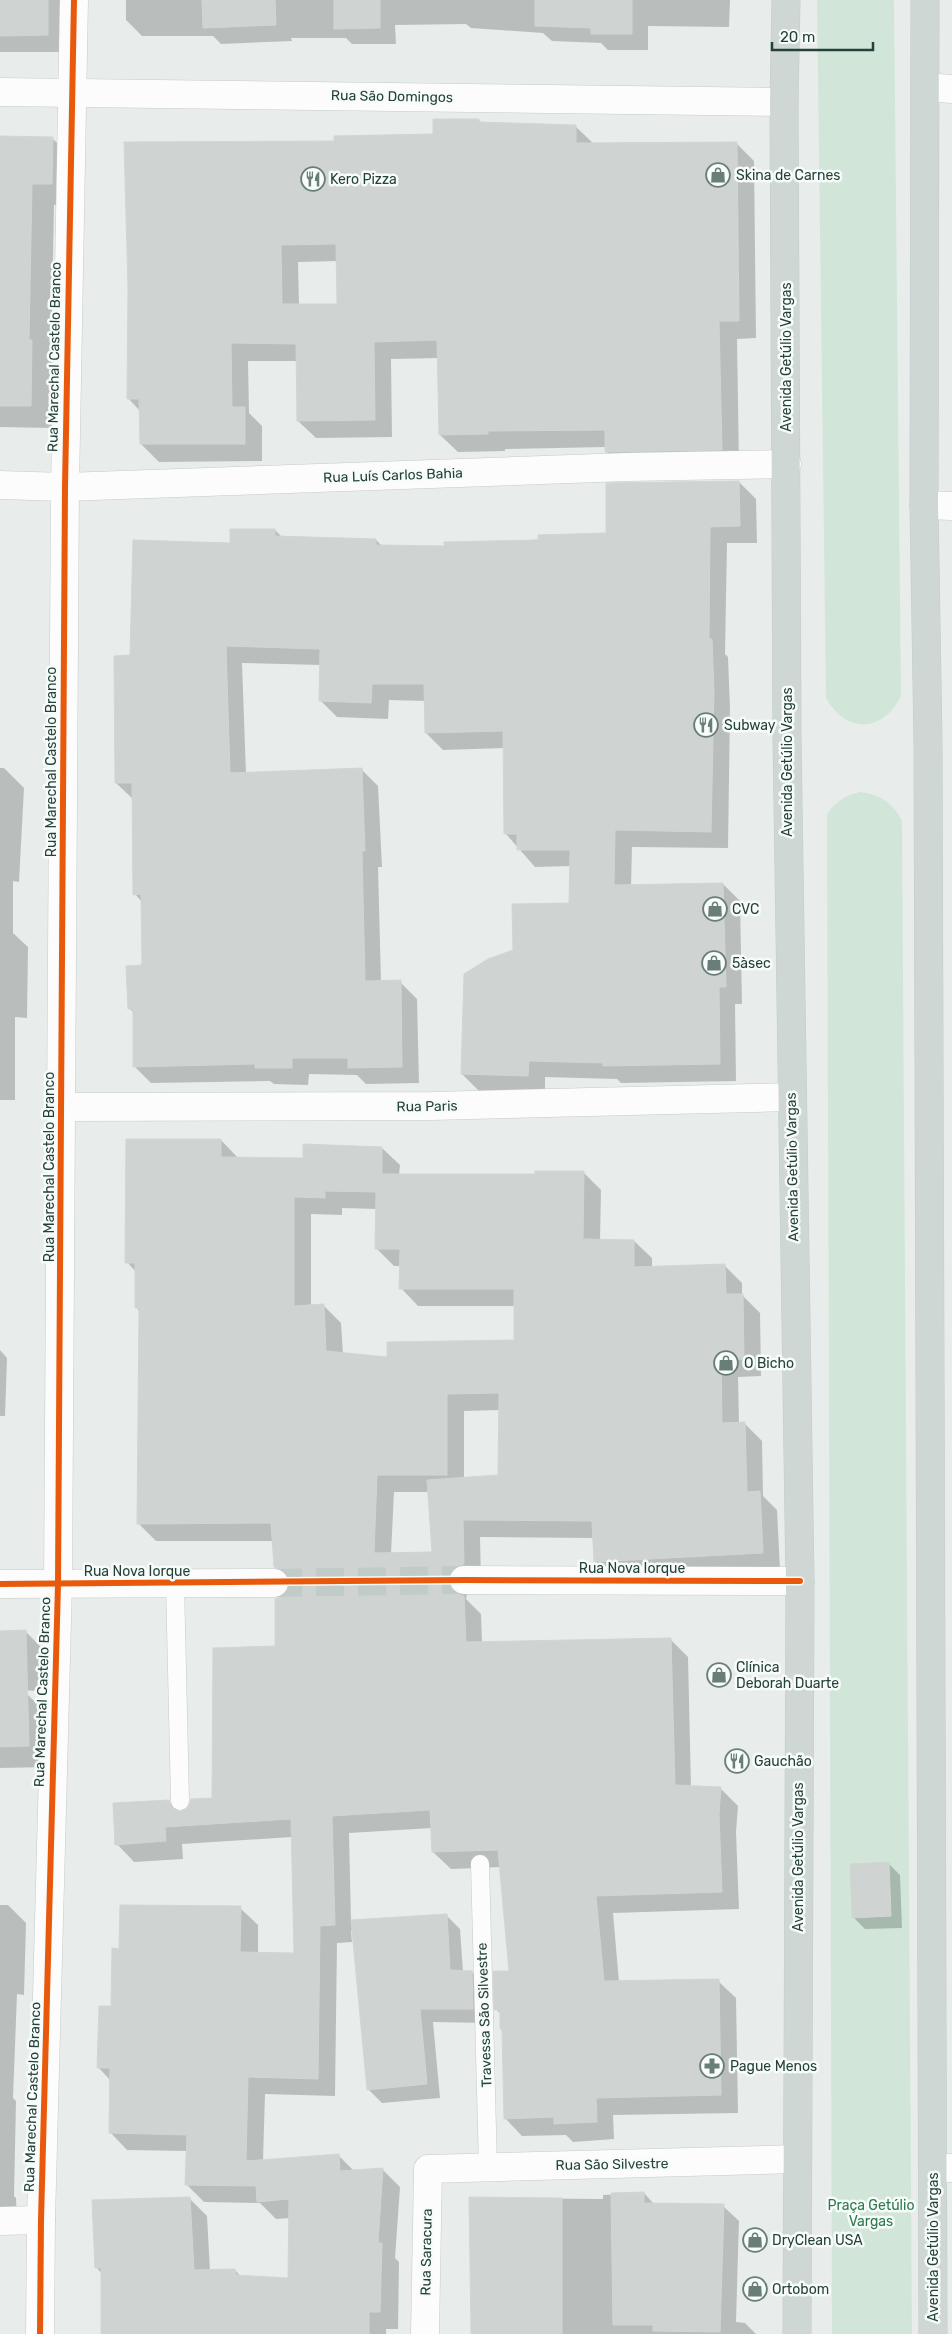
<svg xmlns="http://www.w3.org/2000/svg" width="952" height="2334" font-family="Rubik,sans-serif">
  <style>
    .green { fill: #d1e6d8 }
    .shadow { fill: #0003; fill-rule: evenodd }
    .building { fill: #cfd4d2; stroke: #d1d6d4; fill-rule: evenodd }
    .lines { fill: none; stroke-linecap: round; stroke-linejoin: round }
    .minor-tunnel { stroke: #c1cbc8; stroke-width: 28; stroke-dasharray: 28 14; stroke-linecap: butt }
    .service-casing { stroke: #c5cac8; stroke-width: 19 }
    .minor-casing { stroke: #c5cac8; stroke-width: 29 }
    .tertiary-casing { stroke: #c5cac8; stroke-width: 29 }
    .primary-casing { stroke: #c3ccc9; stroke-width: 29 }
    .service { stroke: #fcfcfc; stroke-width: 18 }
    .minor { stroke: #fcfcfc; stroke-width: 28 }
    .tertiary { stroke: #fcfcfc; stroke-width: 28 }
    .primary { stroke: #cfd7d5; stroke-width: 28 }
    .cycleway-casing { stroke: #f7fbf9; stroke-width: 9 }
    .cycleway { stroke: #e8590c; stroke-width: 6 }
    .labels { text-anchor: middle; stroke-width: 5; stroke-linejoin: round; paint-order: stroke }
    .street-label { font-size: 14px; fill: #24423a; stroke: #f7fbf9 }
    .poi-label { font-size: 14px; fill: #24423a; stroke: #f7fbf9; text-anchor: start }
    .park-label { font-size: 14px; fill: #2d7a4b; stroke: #f7fbf9 }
  </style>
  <rect width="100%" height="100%" fill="#e8edeb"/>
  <g class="green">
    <path d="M817,0H894L901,696C883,733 846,734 826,698Z"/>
    <path d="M860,792C881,795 892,802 902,821L912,2334H832L827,814C836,801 844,796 860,792Z"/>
  </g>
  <g class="shadow">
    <rect x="0" y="0" width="64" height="52"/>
    <polygon points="126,0 730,0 729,27 648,26 648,50 608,50 601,43 552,41 543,33 471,28 466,24 395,25 396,44 352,44 346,38 291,38 292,41 221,44 213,36 142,36 126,20"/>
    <path d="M478,120L482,123L576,127L594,144L736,143L754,161L756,338L737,339L739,467L624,469L607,452L606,447L505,449V451L458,452L440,435L439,358L391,359L392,437L316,438L298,421V361H248L249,413L262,426V461L159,462L141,444L140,411L128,398L336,142L434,136ZM337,261L338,305H299L298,262Z"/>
    <polygon points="0,137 52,138 75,160 73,206 54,205 51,361 53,363 52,428 0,427"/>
    <polygon points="739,482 756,499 757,543 727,543 725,654 728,657 730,709 728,848 632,847 631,886 723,884 740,901 742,1004 735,1004 736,1081 621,1083 617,1079 545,1077 545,1093 479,1091 462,1074 515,951 571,905 571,866 535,867 506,834 505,748 443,750 426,733 426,701 389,700 388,719 337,717 320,700 321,665 242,663 246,774 361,769 378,786 382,867 378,867 381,982 400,982 417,999 419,1083 366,1084 357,1075 309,1074 308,1085 274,1084 270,1081 151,1083 134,1066 134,1013 130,1009 143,967 142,902 135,894 134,800 116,783 132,656 232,544 275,530 282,537 376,540 382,546 445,547 607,534"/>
    <polygon points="0,768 4,768 24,788 19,882 13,881 13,933 28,947 27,1018 15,1017 15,1100 0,1100"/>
    <path d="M221,1140L238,1158L304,1159L382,1148L400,1165L399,1175L536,1176L583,1172L601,1190L600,1241H634L652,1258V1267L724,1265L742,1283V1295L760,1313L761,1376L738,1377L739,1424L744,1423L762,1441L763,1496L777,1510L780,1570L613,1579L595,1561L594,1538L480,1537L481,1582L468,1589L466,1599L481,1614L482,1643L670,1639L688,1657L691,1787L720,1788L738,1806L736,1832L739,1909L613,1913L619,1982L718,1981L736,1998L738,2113L613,2115L614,2139L573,2142L566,2135L522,2136L505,2118L504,2031L501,2029L502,2015L496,2009L510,1973L501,1867L451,1869L433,1852L432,1828L349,1833L351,1921L446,1915L460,1929L463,1972H472L486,1986L487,2023L433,2022L440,2098L382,2103L368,2089L354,1931H351L352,1942L337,1943L335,2096L265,2094L263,2161L338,2155L354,2171L382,2169L400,2187L395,2258L399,2262L398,2329H386V2334H102V2274L96,2267L189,2198L207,2216L210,2271L235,2270L241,2277L290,2279V2218L276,2219L260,2203L204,2202L186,2184L188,2151L127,2150L110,2132L111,2081L98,2067L112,2008L121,1950L240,1908L258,1925V1953L295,1954L292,1837L182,1844L183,1859L134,1862L117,1844L169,1802L180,1812L213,1799L277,1648L283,1597L288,1592L291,1583L275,1567L273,1541H156L139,1524L140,1312L136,1307V1272L127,1262ZM342,1208L377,1209V1249L394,1266H401V1288L418,1306H515V1342L388,1359L343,1354L341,1323L323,1305L311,1306V1214L342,1215ZM500,1410L499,1476L464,1479V1411ZM394,1492H429L433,1553L391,1554Z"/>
    <polygon points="0,1350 7,1358 5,1416 0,1416"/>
    <polygon points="0,1632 26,1632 47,1653 48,1692 0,1688"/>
    <polygon points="27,1694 48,1715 49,1767 0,1768 0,1697"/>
    <polygon points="888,1863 900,1875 902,1928 865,1929 853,1917"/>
    <polygon points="0,1905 8,1905 26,1923 24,1995 17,1994 13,2098 16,2101 14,2196 16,2198 17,2223 0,2223"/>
    <polygon points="644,2193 654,2204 723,2206 739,2221 736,2322 745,2323 756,2334 473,2334 471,2198 603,2199 603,2195"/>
  </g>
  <g class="building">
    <polygon points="0,0 48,0 48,35 0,36"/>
    <polygon points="202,0 275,0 276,25 203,28"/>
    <polygon points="334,0 380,0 380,28 334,29"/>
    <polygon points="535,0 632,0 632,34 591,34 591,28 535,26"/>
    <path d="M433,119H479V122L576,125V143L737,142L739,321H719L722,450L605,452V430L488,431V434L439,435L437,340L374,342L375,420L297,421L296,344L231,343L232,407H245V444H140L139,399H127L128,288L124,142L334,141V136L433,134ZM336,244L337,304H282L281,245Z"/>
    <polygon points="0,136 53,137 52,184 32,184 29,340 32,340 31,406 0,406"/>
    <polygon points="739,481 740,526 710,527 709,639 712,639 714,691 711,832 615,830 614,885 723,883 726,987 719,987 720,1064 603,1066 603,1063 529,1061 528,1076 461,1074 464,974 488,959 513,950 512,904 569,903 570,850 517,850 517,834 504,834 503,731 425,733 424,684 372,684 371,703 319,701 320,649 226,646 230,773 362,768 365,851 362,851 365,981 401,980 402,1067 348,1068 348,1058 292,1058 292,1068 255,1068 255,1064 133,1067 133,1009 128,1009 126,966 142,965 141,894 133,895 132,783 115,783 114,656 130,655 133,540 230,543 230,529 275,529 275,536 376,539 376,545 444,546 444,542 538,540 538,535 606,533 606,483"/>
    <path d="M126,1139H221V1157L303,1158V1144L382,1147V1174H535V1171H584L583,1239L634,1240V1267L725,1264L726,1294H743L744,1359L721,1360L722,1423L745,1422L747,1492L760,1491L763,1553L594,1562L592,1521L463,1520L464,1564L456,1567L450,1573L448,1579L451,1588L457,1594L464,1596L466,1642L671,1638L675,1785L721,1787L719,1814L722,1892L596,1896L604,1981L719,1979L721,2095L596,2098L597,2122L554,2124V2117L504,2119L502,2029H500V2010H494L493,1971H509L498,1850L432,1852L430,1810L332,1816L335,1925L320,1926L318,2079L248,2077L246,2161L339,2154L340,2171L383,2168L378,2243H382L380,2312H369V2334H101V2268H95L92,2200L190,2197L194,2270L235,2269L236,2275L288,2278L289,2199L257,2202L256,2186L185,2185L187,2135L109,2133L110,2068H97L99,2006H111L112,1948L119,1949L120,1905L241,1906L240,1952L294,1953L291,1819L165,1827L166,1841L115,1845L113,1803L169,1800L171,1807L181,1812L189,1806L191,1799L212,1798L213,1648L275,1646V1599L282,1596L287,1591L290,1583L287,1575L281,1569L274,1567L271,1523L137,1524L139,1308H135V1263H125ZM325,1191L376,1192L375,1249H400L399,1289H514V1340L387,1342V1357L326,1351L324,1304L294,1306V1197L325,1198ZM499,1393L498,1475L427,1480L432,1552L374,1553L377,1475H447V1394Z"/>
    <polygon points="26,1630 29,1746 0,1747 0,1631"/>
    <polygon points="889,1862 891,1916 852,1918 850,1864"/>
    <polygon points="447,1914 450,1970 472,1971 473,2009 420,2009 427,2084 367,2090 351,1920"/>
    <polygon points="644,2192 644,2203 724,2204 720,2332 653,2331 653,2325 613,2325 611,2193"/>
    <polygon points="469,2197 562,2198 562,2334 471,2334"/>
  </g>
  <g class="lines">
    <polyline class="minor-tunnel" points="274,1583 464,1580"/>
    <g class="service-casing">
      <g id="service">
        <polyline points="175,1583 180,1801"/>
        <polyline points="480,1864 488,2167"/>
      </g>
    </g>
    <g class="minor-casing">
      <g id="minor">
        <polyline points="925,87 952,89"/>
        <polyline points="0,485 65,487 626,467 787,464"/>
        <polyline points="924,505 952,506"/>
        <polyline points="62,1107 432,1106 791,1097"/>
        <polyline points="464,1580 800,1581"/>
        <polyline points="0,1584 274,1583"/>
        <polyline points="933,2169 952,2168"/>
        <polyline points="0,2221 41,2220"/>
        <polyline points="425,2334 428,2169 797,2159"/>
      </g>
    </g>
    <g class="tertiary-casing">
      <g id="tertiary">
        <polyline points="0,92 784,102"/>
        <polyline points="40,2334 41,2220 58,1584 65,487 74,0"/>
      </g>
    </g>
    <g class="primary-casing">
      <g id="primary">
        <polyline points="786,0 784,102 787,738 800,1581 797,2334"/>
        <polyline points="925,0 924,505 928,741 933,2334"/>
      </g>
    </g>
    <use href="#service" class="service"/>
    <use href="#minor" class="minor"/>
    <use href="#tertiary" class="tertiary"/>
    <use href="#primary" class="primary"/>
    <g class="cycleway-casing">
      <g id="cycleway">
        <polyline points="0,1584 464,1580 800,1581"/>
        <polyline points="40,2334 41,2220 58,1584 65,487 74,0"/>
      </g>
    </g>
    <use href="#cycleway" class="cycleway"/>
  </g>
  <defs>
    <g id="shop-ring" transform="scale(1.25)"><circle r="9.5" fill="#f7fbf9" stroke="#697e78" stroke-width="1.5"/><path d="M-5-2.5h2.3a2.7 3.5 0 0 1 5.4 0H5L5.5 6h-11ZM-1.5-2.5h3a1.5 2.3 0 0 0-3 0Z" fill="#697e78"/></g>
    <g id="restaurant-ring" transform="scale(1.25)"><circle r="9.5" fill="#f7fbf9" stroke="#697e78" stroke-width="1.5"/><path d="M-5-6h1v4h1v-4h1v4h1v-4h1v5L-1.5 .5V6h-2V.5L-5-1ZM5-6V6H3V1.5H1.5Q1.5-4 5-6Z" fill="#697e78"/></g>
    <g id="pharmacy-ring" transform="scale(1.25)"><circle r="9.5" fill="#f7fbf9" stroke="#697e78" stroke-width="1.5"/><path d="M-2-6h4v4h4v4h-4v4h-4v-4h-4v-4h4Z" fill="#697e78"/></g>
  </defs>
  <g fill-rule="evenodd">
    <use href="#shop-ring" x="718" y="175"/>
    <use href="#restaurant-ring" x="313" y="179"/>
    <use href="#restaurant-ring" x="706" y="725"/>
    <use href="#shop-ring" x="715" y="909"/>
    <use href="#shop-ring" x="714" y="963"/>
    <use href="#shop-ring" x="726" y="1363"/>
    <use href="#shop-ring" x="719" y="1675"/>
    <use href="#restaurant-ring" x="737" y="1761"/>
    <use href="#pharmacy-ring" x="712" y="2066"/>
    <use href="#shop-ring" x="755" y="2240"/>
    <use href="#shop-ring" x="755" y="2289"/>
  </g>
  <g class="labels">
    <g class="street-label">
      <text transform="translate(392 96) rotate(1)" y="5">Rua São Domingos</text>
      <text transform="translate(54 357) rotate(-89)" y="5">Rua Marechal Castelo Branco</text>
      <text transform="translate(786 357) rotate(-90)" y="5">Avenida Getúlio Vargas</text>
      <text transform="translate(393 475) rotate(-2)" y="5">Rua Luís Carlos Bahia</text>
      <text transform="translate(51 762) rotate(-90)" y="5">Rua Marechal Castelo Branco</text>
      <text transform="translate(787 762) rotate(-90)" y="5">Avenida Getúlio Vargas</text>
      <text transform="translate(427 1106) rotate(-1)" y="5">Rua Paris</text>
      <text transform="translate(49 1167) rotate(-90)" y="5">Rua Marechal Castelo Branco</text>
      <text transform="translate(792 1167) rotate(-91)" y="5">Avenida Getúlio Vargas</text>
      <text x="632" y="1573">Rua Nova Iorque</text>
      <text x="137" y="1576">Rua Nova Iorque</text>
      <text transform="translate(42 1692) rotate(-88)" y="5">Rua Marechal Castelo Branco</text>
      <text transform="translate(798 1857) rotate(-90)" y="5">Avenida Getúlio Vargas</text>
      <text transform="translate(484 2015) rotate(-92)" y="5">Travessa São Silvestre</text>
      <text transform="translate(32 2097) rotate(-88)" y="5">Rua Marechal Castelo Branco</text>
      <text transform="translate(612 2164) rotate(-1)" y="5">Rua São Silvestre</text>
      <text transform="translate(933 2247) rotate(-90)" y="5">Avenida Getúlio Vargas</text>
      <text transform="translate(426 2252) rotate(-89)" y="5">Rua Saracura</text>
    </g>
    <g class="poi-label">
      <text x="736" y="180">Skina de Carnes</text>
      <text x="330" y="184">Kero Pizza</text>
      <text x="724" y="730">Subway</text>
      <text x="732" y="914">CVC</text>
      <text x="732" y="968">5àsec</text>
      <text x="744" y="1368">O Bicho</text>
      <text x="736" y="1672">Clínica<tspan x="736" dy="16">Deborah Duarte</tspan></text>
      <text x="754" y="1766">Gauchão</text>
      <text x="730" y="2071">Pague Menos</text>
      <text x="772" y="2245">DryClean USA</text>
      <text x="772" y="2294">Ortobom</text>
    </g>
    <g class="park-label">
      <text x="871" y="2210">Praça Getúlio<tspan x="871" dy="16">Vargas</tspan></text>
    </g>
  </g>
  <path d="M772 42v8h101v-8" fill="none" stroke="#24423a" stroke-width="2.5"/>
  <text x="780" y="42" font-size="15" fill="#24423a" stroke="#f7fbf9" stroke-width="4" paint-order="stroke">20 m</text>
</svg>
